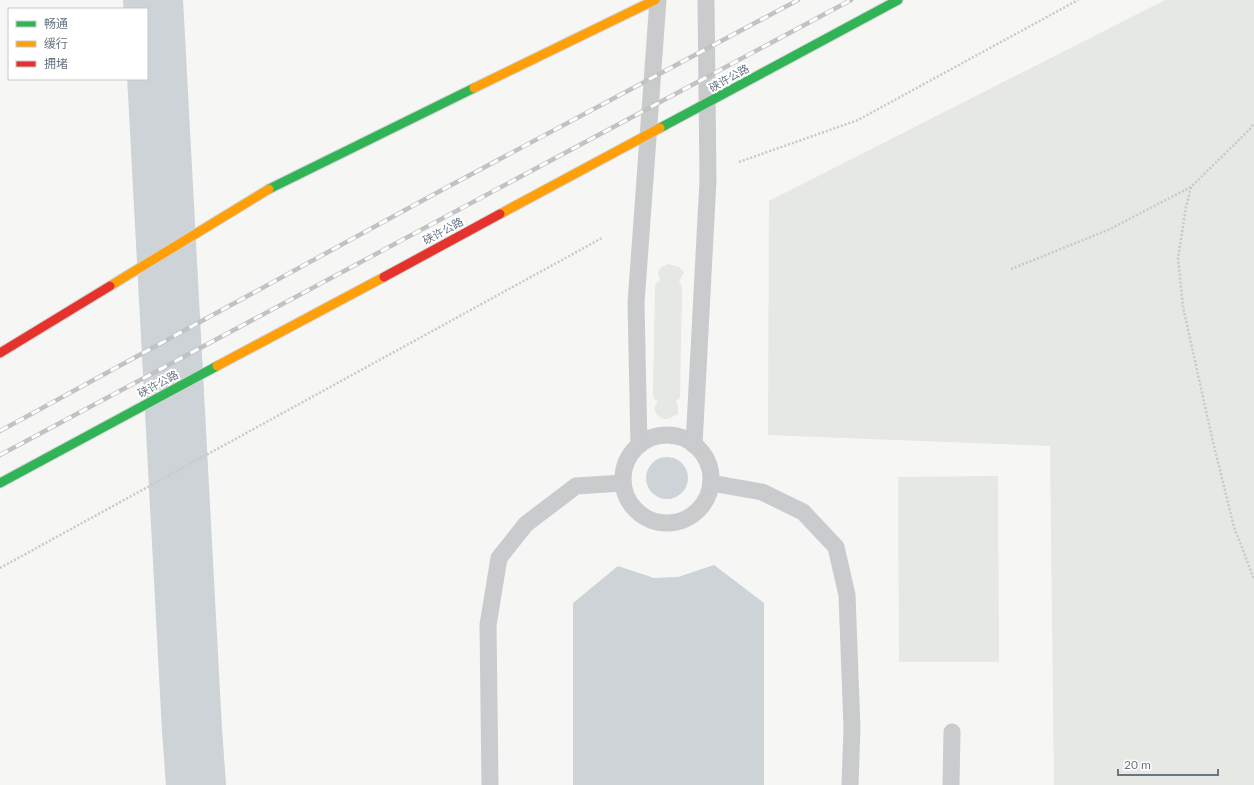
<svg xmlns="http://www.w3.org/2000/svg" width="1254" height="785" font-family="Lato,'Noto Sans SC',sans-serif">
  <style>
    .green { fill: #e6e8e3 }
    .water { fill: #cdd3d6 }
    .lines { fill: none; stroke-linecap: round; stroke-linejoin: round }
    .river { stroke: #cdd3d6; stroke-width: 60 }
    .fast-casing { stroke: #d3d4d4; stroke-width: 11 }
    .slow-casing { stroke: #d3d4d4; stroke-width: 11 }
    .jam-casing { stroke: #d3d4d4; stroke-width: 11 }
    .path { stroke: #c8c9ca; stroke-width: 2.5; stroke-dasharray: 2 2; stroke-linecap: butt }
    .lane { stroke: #cacbcc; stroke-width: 17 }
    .fast { stroke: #30b455; stroke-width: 9 }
    .slow { stroke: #ff9f0a; stroke-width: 9 }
    .jam { stroke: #e5322d; stroke-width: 9 }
    .rail-casing { stroke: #c1c2c3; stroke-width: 4.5 }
    .rail { stroke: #fff; stroke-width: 3; stroke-dasharray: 9; stroke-linecap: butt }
    .labels { text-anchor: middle; stroke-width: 4; stroke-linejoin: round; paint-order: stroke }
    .street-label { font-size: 11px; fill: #687582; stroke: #fff }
  </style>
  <rect width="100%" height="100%" fill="#f6f6f5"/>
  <g class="green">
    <polygon points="1165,0 1254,0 1254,785 1054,785 1050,446 768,435 769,201"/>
    <path d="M668,264L679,267L684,272L679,281L682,287L680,398L676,401L678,406V414C666,421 659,422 654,408L658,401L654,399L653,393L655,288L656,283L660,281L658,273L660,268Z"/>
    <polygon points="998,476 999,662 899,662 898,477"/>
  </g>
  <g class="water">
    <circle cx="667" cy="478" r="21"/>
    <polygon points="714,565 764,603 764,785 573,785 573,603 618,566 654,578 678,577"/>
  </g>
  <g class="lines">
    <polyline class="river" points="153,0 192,730 196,785"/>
    <g class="fast-casing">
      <g id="fast">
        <polyline points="660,128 898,0"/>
        <polyline points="269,189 474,88"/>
        <polyline points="0,483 217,366"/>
      </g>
    </g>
    <g class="slow-casing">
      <g id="slow">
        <polyline points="474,88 655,0"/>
        <polyline points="500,214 660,128"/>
        <polyline points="110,286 269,189"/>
        <polyline points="217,366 384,277"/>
      </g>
    </g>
    <g class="jam-casing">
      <g id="jam">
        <polyline points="384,277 500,214"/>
        <polyline points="0,353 110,286"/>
      </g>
    </g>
    <g class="path">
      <polyline points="739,162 858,120 1078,0"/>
      <polyline points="1191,187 1186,207 1178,258 1183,307 1213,442 1234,527 1254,579"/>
      <polyline points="1011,269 1108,230 1191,187 1251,128 1254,123"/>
      <polyline points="0,568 602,238"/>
    </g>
    <g class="lane">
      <circle cx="667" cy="479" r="44"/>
      <polyline points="639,445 636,303 658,0"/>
      <polyline points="694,445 708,180 706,0"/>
      <polyline points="711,483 762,492 803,512 836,547 847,595 852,728 850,785"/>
      <polyline points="490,785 488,625 499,558 526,524 576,486 623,483"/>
      <polyline points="951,785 952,732"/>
    </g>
    <use href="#fast" class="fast"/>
    <use href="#slow" class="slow"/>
    <use href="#jam" class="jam"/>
    <g class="rail-casing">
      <g id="rail">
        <polyline points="0,431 440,191 798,0"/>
        <polyline points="0,455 851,0"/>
      </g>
    </g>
    <use href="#rail" class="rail"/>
  </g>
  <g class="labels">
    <g class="street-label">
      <text transform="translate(729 78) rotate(-29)" y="4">硖许公路</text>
      <text transform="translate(443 231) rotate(-28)" y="4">硖许公路</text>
      <text transform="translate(158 384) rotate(-28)" y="4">硖许公路</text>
    </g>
  </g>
  <rect x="8" y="8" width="140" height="72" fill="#ffffff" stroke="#c3c8cd"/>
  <rect x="16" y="21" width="20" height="6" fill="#30b455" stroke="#c3c8cd"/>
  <text x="44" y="28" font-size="12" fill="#687582">畅通</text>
  <rect x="16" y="41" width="20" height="6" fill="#ff9f0a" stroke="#c3c8cd"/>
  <text x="44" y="48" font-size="12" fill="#687582">缓行</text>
  <rect x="16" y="61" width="20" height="6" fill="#e5322d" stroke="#c3c8cd"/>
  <text x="44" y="68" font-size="12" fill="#687582">拥堵</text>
  <path d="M1118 769v6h100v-6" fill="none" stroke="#687582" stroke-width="2"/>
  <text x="1124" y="769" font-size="12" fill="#687582" stroke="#ffffff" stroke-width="3" paint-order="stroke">20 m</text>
</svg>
